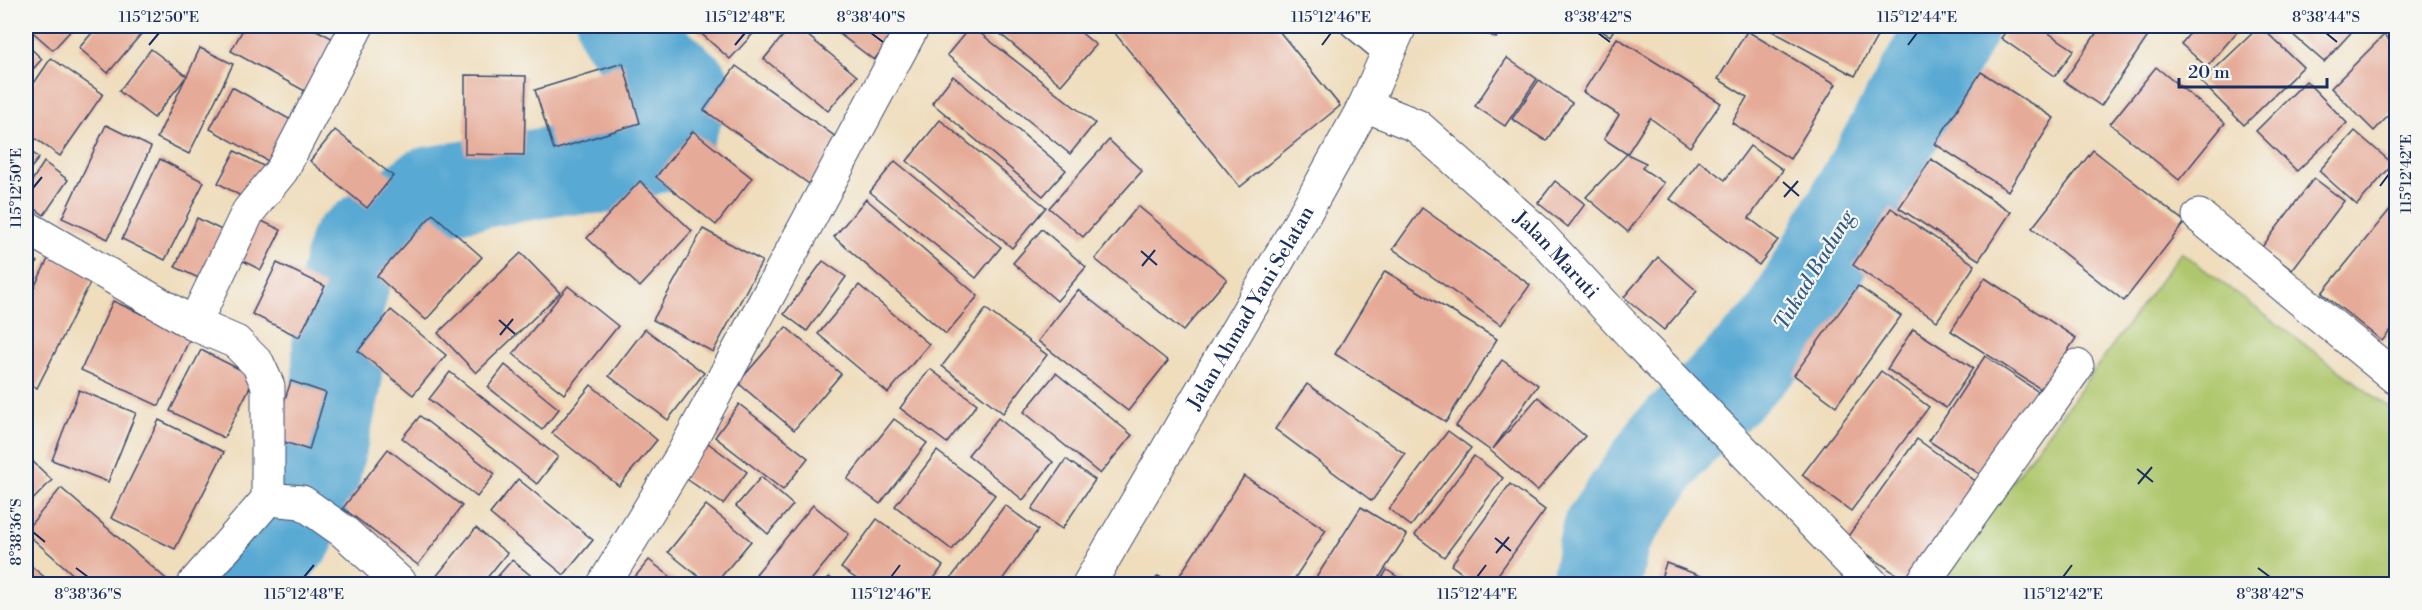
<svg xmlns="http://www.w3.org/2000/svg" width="2422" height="610" font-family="'Libre Bodoni',serif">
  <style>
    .green { fill: #aec76c; stroke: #647b65; stroke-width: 1.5 }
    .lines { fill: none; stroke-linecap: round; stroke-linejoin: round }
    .river { stroke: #58a9d3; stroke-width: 90 }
    .building { fill: #e6ab98 }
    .lane-casing { stroke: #3b496c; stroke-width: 25 }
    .street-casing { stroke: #3b496c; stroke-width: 35 }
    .secondary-casing { stroke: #3b496c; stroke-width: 35 }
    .lane { stroke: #fff; stroke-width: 22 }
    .street { stroke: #fff; stroke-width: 33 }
    .secondary { stroke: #fff; stroke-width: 33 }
    .ticks { fill: none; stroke: #1b2f5e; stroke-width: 2 }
    .labels { text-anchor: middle; stroke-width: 4.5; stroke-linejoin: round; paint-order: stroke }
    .street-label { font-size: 20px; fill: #1b2f5e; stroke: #f6f6f2 }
    .water-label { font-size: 21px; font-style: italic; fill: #305a87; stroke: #f6f6f2 }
    .neatline { fill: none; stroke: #1b2f5e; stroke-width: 2 }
    .ticks-label { font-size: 15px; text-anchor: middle; fill: #1b2f5e }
  </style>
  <rect width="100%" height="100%" fill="#f6f6f2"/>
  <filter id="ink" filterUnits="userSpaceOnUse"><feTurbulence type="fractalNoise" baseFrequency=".0167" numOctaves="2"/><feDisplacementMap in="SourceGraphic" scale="12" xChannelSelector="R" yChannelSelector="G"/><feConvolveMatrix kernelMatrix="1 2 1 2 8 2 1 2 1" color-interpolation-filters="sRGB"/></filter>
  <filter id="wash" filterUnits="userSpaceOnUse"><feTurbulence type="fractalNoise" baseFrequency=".008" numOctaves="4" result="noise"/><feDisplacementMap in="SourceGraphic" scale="24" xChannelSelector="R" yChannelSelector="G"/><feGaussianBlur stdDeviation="1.35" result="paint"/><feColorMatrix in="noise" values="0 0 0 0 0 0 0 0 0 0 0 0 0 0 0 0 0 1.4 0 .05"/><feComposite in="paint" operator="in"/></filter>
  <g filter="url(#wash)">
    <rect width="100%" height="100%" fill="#efddbc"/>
    <polygon class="green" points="2181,252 2396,413 2396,584 1937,584"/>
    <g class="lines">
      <g class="river">
        <polyline points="312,487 337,381 337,314 353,248 428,192 560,170 601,169 665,143 687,90 640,49 622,26"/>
        <polyline points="245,584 290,533"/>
        <polyline points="1596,584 1606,533 1668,444 1785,327 1953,26"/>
      </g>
    </g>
    <g id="blocks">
      <g class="building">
        <polygon points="26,26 75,26 53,50"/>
        <polygon points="98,26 148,26 108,73 79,48"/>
        <polygon points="245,26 309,26 343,44 314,96 231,51"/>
        <polygon points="698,26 760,26 730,59 695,28"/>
        <polygon points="791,26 796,26 857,76 828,111 764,59"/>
        <polygon points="829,26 898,26 900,27 874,60"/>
        <polygon points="971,26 1095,123 1070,154 947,55"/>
        <polygon points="991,26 1073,26 1096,45 1061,85"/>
        <polygon points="1109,26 1275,26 1340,106 1240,187"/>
        <polygon points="1474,26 1503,26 1496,38"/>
        <polygon points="1593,26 1616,26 1610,36"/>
        <polygon points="1763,26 1883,26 1855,76"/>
        <polygon points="2010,26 2038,26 2074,50 2055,76 2001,38"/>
        <polygon points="2101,26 2155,26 2101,106 2064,81"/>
        <polygon points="2196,26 2242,26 2207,67 2181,44"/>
        <polygon points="2260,26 2303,67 2244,125 2201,82"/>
        <polygon points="2283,26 2357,26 2324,62"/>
        <polygon points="1747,31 1836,84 1790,159 1732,123 1747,97 1718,79"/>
        <polygon points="2384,35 2396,47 2396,108 2374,131 2331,88"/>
        <polygon points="1617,38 1721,103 1690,147 1650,118 1627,154 1646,163 1642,168 1664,183 1628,232 1586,197 1627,154 1604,139 1619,115 1583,92"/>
        <polygon points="26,44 42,59 26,77"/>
        <polygon points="200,48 233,64 189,154 157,138 186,77 154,118 119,91 151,49 187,76"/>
        <polygon points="51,58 103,94 60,156 26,132 26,95"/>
        <polygon points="1507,58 1537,79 1505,126 1475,106"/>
        <polygon points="623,63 640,123 554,150 535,90"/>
        <polygon points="736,66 843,142 812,186 704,110"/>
        <polygon points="2156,67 2225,123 2179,180 2110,124"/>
        <polygon points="1981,72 2054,118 2008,191 1935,144"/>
        <polygon points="465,75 526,76 524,155 465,154"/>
        <polygon points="953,76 1066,170 1043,196 932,103"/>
        <polygon points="1539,80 1572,103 1546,141 1512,119"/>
        <polygon points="2306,81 2347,123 2297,171 2256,131"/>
        <polygon points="232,87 291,120 268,161 210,129"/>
        <polygon points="940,120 1046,207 1012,248 907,161"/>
        <polygon points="106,125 151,147 108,239 62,218"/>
        <polygon points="335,130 393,176 367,208 310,161"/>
        <polygon points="693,131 752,178 716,225 656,177"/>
        <polygon points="2355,131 2393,164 2357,205 2319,171"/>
        <polygon points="1109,140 1142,171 1083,237 1049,208"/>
        <polygon points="1750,146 1783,170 1749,218 1778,240 1759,265 1670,199 1699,161 1725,180"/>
        <polygon points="26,147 39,158 26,174"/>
        <polygon points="2093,150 2185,222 2124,301 2032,228"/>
        <polygon points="235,151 269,169 251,202 218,183"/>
        <polygon points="160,159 204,182 165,260 122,239"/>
        <polygon points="1931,159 2011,212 1979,260 1899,208"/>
        <polygon points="895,161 1001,247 976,278 870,192"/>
        <polygon points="44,162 68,180 44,215 26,202 26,190"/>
        <polygon points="2314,178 2344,201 2292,270 2262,247"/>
        <polygon points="640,181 692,231 640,287 587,238"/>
        <polygon points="1555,181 1585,204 1568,227 1538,203"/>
        <polygon points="866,199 978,296 946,334 834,237"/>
        <polygon points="2396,202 2396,324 2382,341 2322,293"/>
        <polygon points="1138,206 1227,279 1183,331 1095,259"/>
        <polygon points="1422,208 1530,285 1501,325 1393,249"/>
        <polygon points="1891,208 1975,265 1937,321 1853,265"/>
        <polygon points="433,214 482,257 426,320 377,276"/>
        <polygon points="251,216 281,230 261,270 231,255"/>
        <polygon points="197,218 230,234 207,282 175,267"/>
        <polygon points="703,229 762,261 713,352 653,320"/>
        <polygon points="1042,229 1086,267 1057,301 1013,263"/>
        <polygon points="26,252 38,262 26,276"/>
        <polygon points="521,253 560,293 476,373 438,333"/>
        <polygon points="50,255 93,277 37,388 26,383 26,304"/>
        <polygon points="1658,257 1697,291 1664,330 1624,297"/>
        <polygon points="823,261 846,277 807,331 784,314"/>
        <polygon points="277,263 325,286 299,337 252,314"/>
        <polygon points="1385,271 1497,339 1446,422 1335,354"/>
        <polygon points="1985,278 2076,338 2042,390 1951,331"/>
        <polygon points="859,285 929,344 888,393 818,334"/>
        <polygon points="568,286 618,326 564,394 513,354"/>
        <polygon points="1858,286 1901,316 1836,406 1794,375"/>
        <polygon points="1078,290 1168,361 1128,411 1038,341"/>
        <polygon points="113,301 191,336 159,406 81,370"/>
        <polygon points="986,309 1047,355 1003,413 942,366"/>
        <polygon points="391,310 446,355 413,395 358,351"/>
        <polygon points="786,327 841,374 794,430 738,383"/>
        <polygon points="645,329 704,373 668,420 609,376"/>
        <polygon points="1913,329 1973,368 1946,408 1887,369"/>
        <polygon points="201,350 255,377 224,438 170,411"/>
        <polygon points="1985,356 2040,393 1984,477 1929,441"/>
        <polygon points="1502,360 1538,385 1493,449 1538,397 1585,436 1537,491 1491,451 1456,426"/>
        <polygon points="505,365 559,409 542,430 488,387"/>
        <polygon points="930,369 977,404 947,443 900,408"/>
        <polygon points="1881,371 1929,407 1851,511 1802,475"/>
        <polygon points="450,372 558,457 537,484 429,399"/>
        <polygon points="1056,373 1132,435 1100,474 1024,412"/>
        <polygon points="291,381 326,393 309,450 272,438"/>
        <polygon points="1307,384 1405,454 1372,501 1275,429"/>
        <polygon points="591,385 657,440 619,486 552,433"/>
        <polygon points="79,390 136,413 108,482 52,460"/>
        <polygon points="739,404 808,458 783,490 715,437"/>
        <polygon points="420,416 495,474 477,497 402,438"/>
        <polygon points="998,418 1053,462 1023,500 968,455"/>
        <polygon points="894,419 927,443 880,504 847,479"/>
        <polygon points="159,420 224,452 175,549 111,518"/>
        <polygon points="1448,431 1471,448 1411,526 1389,509"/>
        <polygon points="1917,439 1981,485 1910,584 1846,539"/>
        <polygon points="708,443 747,472 723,504 684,477"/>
        <polygon points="388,449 462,506 418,565 343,508"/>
        <polygon points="937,451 995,495 952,550 895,506"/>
        <polygon points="26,455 52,480 26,507"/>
        <polygon points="1474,456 1503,478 1444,557 1415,535"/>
        <polygon points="1066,459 1095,480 1062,529 1032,509"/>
        <polygon points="1244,476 1326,530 1291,584 1196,584 1180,575"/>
        <polygon points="761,477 793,505 768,534 736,506"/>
        <polygon points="518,479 593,540 564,575 490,514"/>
        <polygon points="1510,484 1545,510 1491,584 1477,584 1451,565"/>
        <polygon points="61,488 172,584 84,584 26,533 26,530"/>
        <polygon points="706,505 751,541 715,584 708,584 668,552"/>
        <polygon points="813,505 849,534 808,584 768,584 756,574"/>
        <polygon points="1005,505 1038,530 999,584 961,584 951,578"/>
        <polygon points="1361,507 1407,535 1375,584 1312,584"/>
        <polygon points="877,519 943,566 930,584 864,584 841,568"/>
        <polygon points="476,528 507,553 482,584 430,584"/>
        <polygon points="512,560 541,584 491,584"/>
        <polygon points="649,560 680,584 629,584"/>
        <polygon points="26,562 53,584 26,584"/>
        <polygon points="1666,563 1722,584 1659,584"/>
        <polygon points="1387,570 1408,584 1378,584"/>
        <polygon points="1158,576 1171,584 1152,584"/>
        <polygon points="829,577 839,584 823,584"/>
      </g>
    </g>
  </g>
  <g filter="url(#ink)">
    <use href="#blocks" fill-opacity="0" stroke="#3b496c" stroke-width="1.5"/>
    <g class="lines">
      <g class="lane-casing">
        <polyline id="lane" points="1352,26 1388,56"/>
      </g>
      <g class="street-casing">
        <g id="street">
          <polyline points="2199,216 2396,378"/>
          <polyline points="26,227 194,324 236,342 258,364 268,386 268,499"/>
          <polyline points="194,324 248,212 282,170 357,26"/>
          <polyline points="194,584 268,499 302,502 343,531 401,584"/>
          <polyline points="604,584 683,454 913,26"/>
          <polyline points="1922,584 2077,366"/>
        </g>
      </g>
      <g class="secondary-casing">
        <g id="secondary">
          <path id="s1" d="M1365,105L1417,126L1535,230L1643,347L1872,584"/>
          <path id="s2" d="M1089,584L1299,224L1365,105L1400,26"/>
        </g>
      </g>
      <use href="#lane" class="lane"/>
      <use href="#street" class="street"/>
      <use href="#secondary" class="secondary"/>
    </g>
  </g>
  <path class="ticks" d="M871,33L883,42M1598,33L1610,42M2326,33L2337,42M149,45L159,33M735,45L745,33M1322,45L1331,33M1908,45L1917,33M1783,182L1799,196M2380,186L2389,174M33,188L42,177M1784,197L1798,181M1141,251L1157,265M1142,266L1155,250M499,320L515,334M500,335L513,319M2137,469L2153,482M2138,484L2152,467M33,532L45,542M1495,538L1511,551M1496,553L1509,537M76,568L88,577M2258,568L2270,577M304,577L314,565M891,577L900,565M1477,577L1486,565M2063,577L2072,565"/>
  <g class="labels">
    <g class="street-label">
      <text dy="7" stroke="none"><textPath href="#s1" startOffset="246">Jalan Maruti</textPath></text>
      <text dy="7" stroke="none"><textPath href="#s2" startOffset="320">Jalan Ahmad Yani Selatan</textPath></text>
    </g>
    <g class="water-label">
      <text transform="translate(1814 270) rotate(-59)" y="7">Tukad Badung</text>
    </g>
  </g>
  <rect width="2422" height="610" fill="none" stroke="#f6f6f2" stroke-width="66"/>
  <path d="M2179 78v9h148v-9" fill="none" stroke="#1b2f5e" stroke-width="3"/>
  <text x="2188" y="78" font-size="18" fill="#1b2f5e" stroke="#f6f6f2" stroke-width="4.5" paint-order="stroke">20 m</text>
  <rect x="33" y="33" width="2356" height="544" class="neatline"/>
  <g class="ticks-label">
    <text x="159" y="22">115°12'50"E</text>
    <text x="745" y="22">115°12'48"E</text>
    <text x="871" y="22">8°38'40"S</text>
    <text x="1331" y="22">115°12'46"E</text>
    <text x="1598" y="22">8°38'42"S</text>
    <text x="1917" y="22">115°12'44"E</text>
    <text x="2326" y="22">8°38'44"S</text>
    <text transform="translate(2406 174) rotate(-90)" y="5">115°12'42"E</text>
    <text transform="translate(16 188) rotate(-90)" y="5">115°12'50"E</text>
    <text transform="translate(16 532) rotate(-90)" y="5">8°38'36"S</text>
    <text x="88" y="599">8°38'36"S</text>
    <text x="304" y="599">115°12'48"E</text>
    <text x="891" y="599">115°12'46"E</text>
    <text x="1477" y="599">115°12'44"E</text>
    <text x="2063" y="599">115°12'42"E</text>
    <text x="2270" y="599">8°38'42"S</text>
  </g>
</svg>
